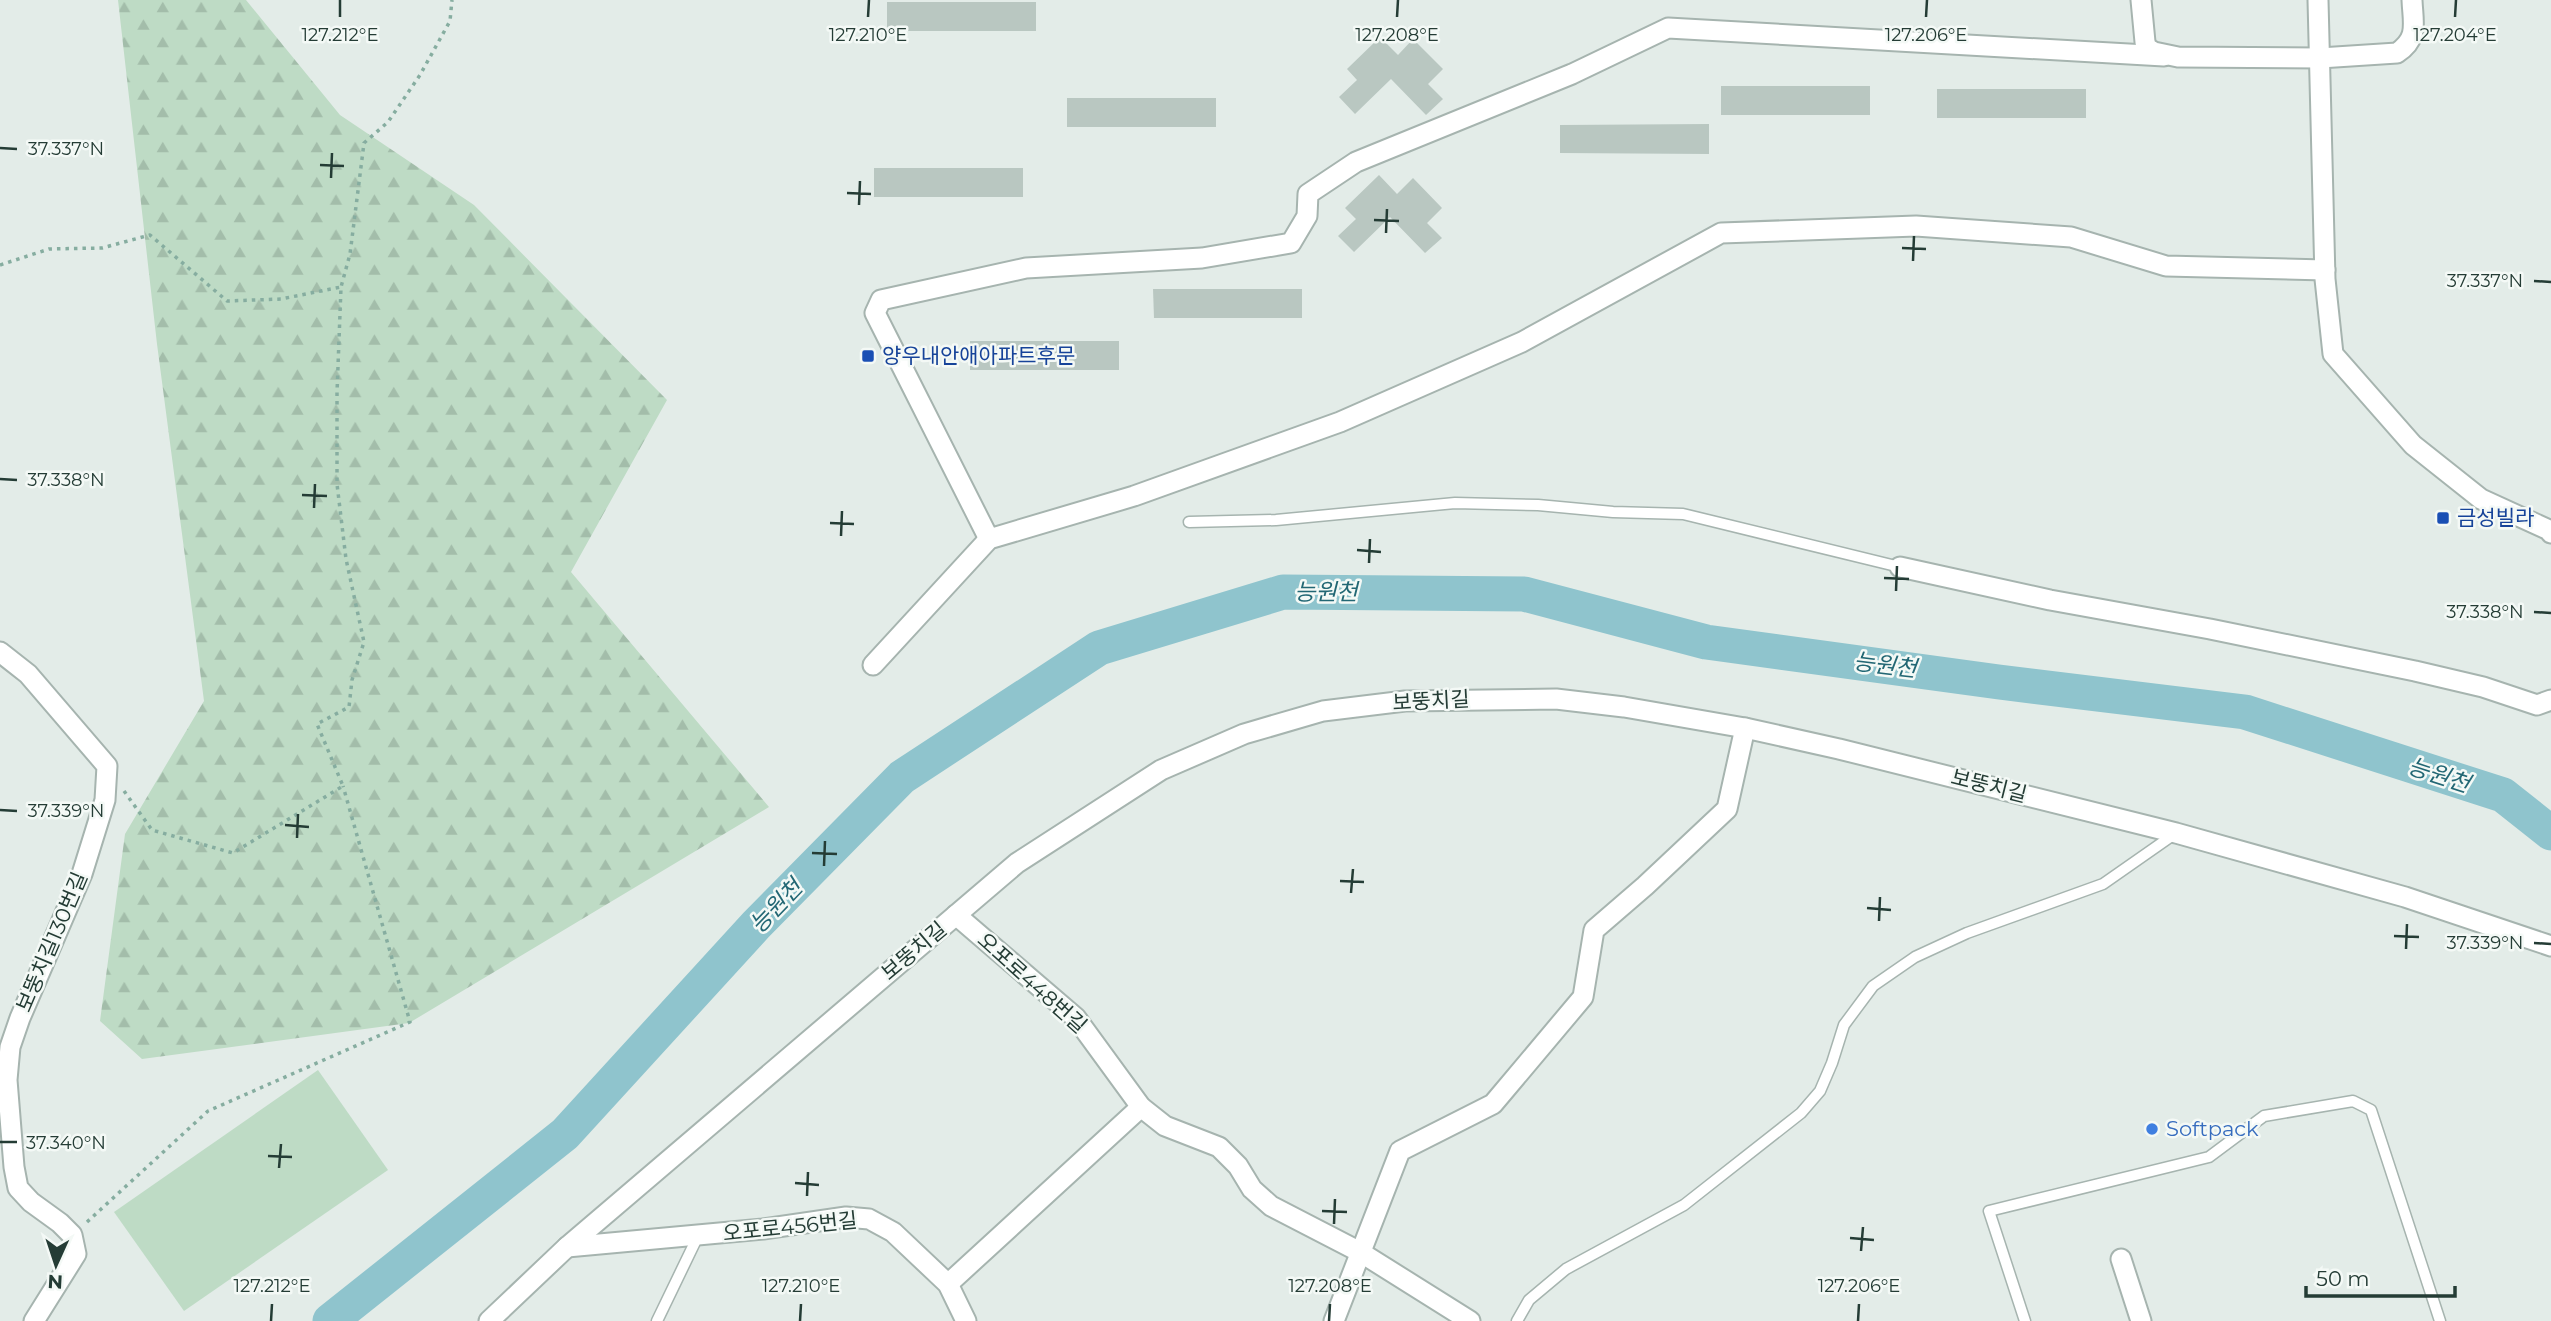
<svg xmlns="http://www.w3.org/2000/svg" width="2551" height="1321" font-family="Montserrat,'Noto Sans KR',sans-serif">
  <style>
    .forest { fill: url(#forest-firs) }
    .pitch { fill: #bedbc5 }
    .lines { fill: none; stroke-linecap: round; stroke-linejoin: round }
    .river { stroke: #8fc4cd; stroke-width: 35 }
    .building { fill: #b9c7c1 }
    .service-casing { stroke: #a6b4af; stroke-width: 13 }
    .minor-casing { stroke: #a6b4af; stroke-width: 23 }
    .path { stroke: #86ada0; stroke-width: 3.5; stroke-dasharray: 3.5 5; stroke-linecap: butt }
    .service { stroke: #fff; stroke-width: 10 }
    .minor { stroke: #fff; stroke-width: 19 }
    .ticks { fill: none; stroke: #243c35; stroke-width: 2.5 }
    .transit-dot { fill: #1a4fb4; stroke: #f4f9f6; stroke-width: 2.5 }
    .shop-dot { fill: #3f7fe0; stroke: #f4f9f6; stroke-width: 2.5 }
    .labels { text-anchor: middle; stroke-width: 5; stroke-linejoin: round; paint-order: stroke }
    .transit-label { font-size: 21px; fill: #164399; stroke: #f4f9f6; text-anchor: start }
    .street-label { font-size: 21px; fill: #243c35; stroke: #f4f9f6 }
    .shop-label { font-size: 21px; fill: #366cbe; stroke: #f4f9f6; text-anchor: start }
    .water-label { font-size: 23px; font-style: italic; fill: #226774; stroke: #f4f9f6 }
    .ticks-label { font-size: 18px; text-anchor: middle; fill: #243c35; stroke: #f4f9f6; stroke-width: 5; stroke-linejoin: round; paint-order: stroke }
  </style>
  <defs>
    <pattern id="forest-firs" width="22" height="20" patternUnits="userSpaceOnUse" patternTransform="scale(1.75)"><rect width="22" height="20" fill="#bedbc5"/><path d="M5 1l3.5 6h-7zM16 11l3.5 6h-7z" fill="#a3bdaa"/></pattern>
  </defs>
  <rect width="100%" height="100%" fill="#e3ece8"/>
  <polygon class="forest" points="118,0 246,0 340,115 474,205 667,400 571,572 769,807 409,1023 142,1059 100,1021 125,834 204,701 157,344"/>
  <polygon class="pitch" points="318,1070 388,1170 184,1311 114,1212"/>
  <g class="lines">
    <polyline class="river" points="330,1321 565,1134 756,925 902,777 1099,648 1283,592 1524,594 1706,642 1999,682 2245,712 2503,795 2551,833"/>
  </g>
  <g class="building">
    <rect x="887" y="2" width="149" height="29"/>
    <polygon points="1380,37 1398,55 1413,39 1443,69 1428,84 1443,99 1426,115 1391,79 1355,114 1339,97 1357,80 1347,69"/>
    <rect x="1721" y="86" width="149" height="29"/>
    <rect x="1937" y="89" width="149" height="29"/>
    <rect x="1067" y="98" width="149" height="29"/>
    <polygon points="1709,124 1709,154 1560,153 1560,125"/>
    <rect x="874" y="168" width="149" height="29"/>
    <polygon points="1379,175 1397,194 1413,178 1442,208 1427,223 1442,238 1425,253 1390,217 1354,252 1338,236 1356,219 1345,208"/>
    <polygon points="1153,289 1302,289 1302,318 1154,318"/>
    <rect x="970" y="341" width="149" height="29"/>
  </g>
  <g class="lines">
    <g class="service-casing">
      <g id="service">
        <polyline points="1189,522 1276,520 1455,503 1538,505 1613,512 1683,514 1900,567"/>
        <polyline points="657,1321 698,1236"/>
        <polyline points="1517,1321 1529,1300 1566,1269 1684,1205 1801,1113 1820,1091 1832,1063 1844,1025 1873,986 1915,957 1967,933 2103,884 2176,833"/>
        <polyline points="2025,1321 1989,1211 2209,1157 2264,1116 2353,1101 2371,1110 2440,1321"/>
      </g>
    </g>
    <g class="minor-casing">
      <g id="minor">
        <path d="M2141,0L2145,42L2147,48L2154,52L2178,57L2320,58L2397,53C2419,38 2413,24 2412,0"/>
        <polyline points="2318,0 2325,279 2333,354 2413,445 2481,499 2549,530 2551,533"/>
        <polyline points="989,539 875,313 881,300 1026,268 1202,258 1291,243 1307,216 1308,194 1356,162 1572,74 1668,28 2164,56"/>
        <polyline points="1900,567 2050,600 2210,629 2415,671 2483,687 2537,705 2551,700"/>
        <polyline points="0,652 28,674 107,766 105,800 82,874 20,1018 10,1047 7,1080 14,1167 18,1188 31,1202 60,1223 72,1235 76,1254 34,1321"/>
        <polyline points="873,665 989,539 1134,496 1340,422 1522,342 1721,233 1916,226 2071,237 2166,266 2325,270"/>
        <polyline points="956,915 1076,1018 1141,1107 1165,1126 1219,1147 1238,1166 1252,1189 1271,1206 1360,1252 1470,1321"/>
        <polyline points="567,1247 763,1229 846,1217 869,1219 893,1232 948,1284 966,1321"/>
        <polyline points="2121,1259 2141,1321"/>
        <polyline points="948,1284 1141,1107"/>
        <polyline points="489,1321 567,1247 1017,863 1161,770 1244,734 1323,711 1405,701 1556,699 1624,707 1745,728 1839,749 2176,833 2405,897 2551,946"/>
        <polyline points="1334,1321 1400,1151 1493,1104 1583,997 1594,930 1645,886 1727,809 1745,728"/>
      </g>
    </g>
    <g class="path">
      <polyline points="0,265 49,249 102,248 150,235 227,301 281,299 341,287"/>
      <polyline points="124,791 152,830 233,853 343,786 317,724 349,707 352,680 364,642 346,559 337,484 337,393 341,287 350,254 364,143 388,122 420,75 450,21 452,0"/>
      <polyline points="87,1222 208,1111 410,1022 343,786"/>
    </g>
    <use href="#service" class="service"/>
    <use href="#minor" class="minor"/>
  </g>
  <path class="ticks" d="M340,17V0M868,17L869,0M1397,17L1398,0M1926,17L1927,0M2455,17L2456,0M0,148L17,149M320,165L344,166M331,178L332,153M847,193L871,194M859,205L860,181M1374,220L1399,221M1386,233L1387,209M1902,248L1926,249M1913,261L1914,236M2534,281L2551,282M0,479L17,480M302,495L327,496M314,508L315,484M830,523L854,524M841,536L842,511M1357,550L1381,552M1369,563L1370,539M1884,578L1909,579M1896,591L1897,566M2534,612L2551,613M0,810L17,811M285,825L309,827M297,838L298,814M812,853L837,854M824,866L825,841M1340,881L1364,882M1351,893L1353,869M1867,908L1891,910M1879,921L1880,897M2394,936L2419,937M2534,943L2551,944M2406,949L2407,924M0,1142H17M268,1156L292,1157M279,1168L281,1144M795,1183L819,1185M807,1196L808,1172M1322,1211L1347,1212M1334,1224L1335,1199M1850,1238L1874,1240M1861,1251L1863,1227M271,1321L272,1304M800,1321L801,1304M1329,1321L1330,1304M1858,1321L1859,1304"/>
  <g class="transit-dot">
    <rect x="861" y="349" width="14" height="14" rx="3.5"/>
    <rect x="2436" y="511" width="14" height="14" rx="3.5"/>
  </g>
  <circle class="shop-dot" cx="2152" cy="1129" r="7"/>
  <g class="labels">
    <g class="transit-label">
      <text x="882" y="363">양우내안애아파트후문</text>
      <text x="2457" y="525">금성빌라</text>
    </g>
    <g class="street-label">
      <text transform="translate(1431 701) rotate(-3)" y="7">보뚱치길</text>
      <text transform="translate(1989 786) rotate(14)" y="7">보뚱치길</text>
      <text transform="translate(52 942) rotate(-67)" y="7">보뚱치길130번길</text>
      <text transform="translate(914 951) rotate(-40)" y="7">보뚱치길</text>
      <text transform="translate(1032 983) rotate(42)" y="7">오포로448번길</text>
      <text transform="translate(790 1227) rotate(-6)" y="7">오포로456번길</text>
    </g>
    <g class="shop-label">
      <text x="2166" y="1136">Softpack</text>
    </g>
    <g class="water-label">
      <text x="1326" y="600">능원천</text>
      <text transform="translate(1885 665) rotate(7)" y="8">능원천</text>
      <text transform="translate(2439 775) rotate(18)" y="8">능원천</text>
      <text transform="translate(776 906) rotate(-46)" y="8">능원천</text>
    </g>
  </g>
  <g class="ticks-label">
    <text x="340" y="41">127.212°E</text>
    <text x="868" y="41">127.210°E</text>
    <text x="1397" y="41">127.208°E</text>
    <text x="1926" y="41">127.206°E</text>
    <text x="2455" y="41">127.204°E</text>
    <text x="66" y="155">37.337°N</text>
    <text x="2485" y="287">37.337°N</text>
    <text x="66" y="486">37.338°N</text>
    <text x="2485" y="618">37.338°N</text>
    <text x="66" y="817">37.339°N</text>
    <text x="2485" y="949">37.339°N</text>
    <text x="66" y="1149">37.340°N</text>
    <text x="272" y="1292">127.212°E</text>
    <text x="801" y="1292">127.210°E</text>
    <text x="1330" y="1292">127.208°E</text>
    <text x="1859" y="1292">127.206°E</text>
  </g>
  <g transform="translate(56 1265) rotate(183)" stroke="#f4f9f6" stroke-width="5" paint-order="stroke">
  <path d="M0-5L12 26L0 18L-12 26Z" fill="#243c35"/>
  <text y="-10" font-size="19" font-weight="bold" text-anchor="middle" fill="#243c35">N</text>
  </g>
  <path d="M2306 1286v10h149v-10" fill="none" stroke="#243c35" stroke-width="3.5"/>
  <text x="2316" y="1286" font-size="21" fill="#243c35" stroke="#f4f9f6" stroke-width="5" paint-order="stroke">50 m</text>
</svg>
